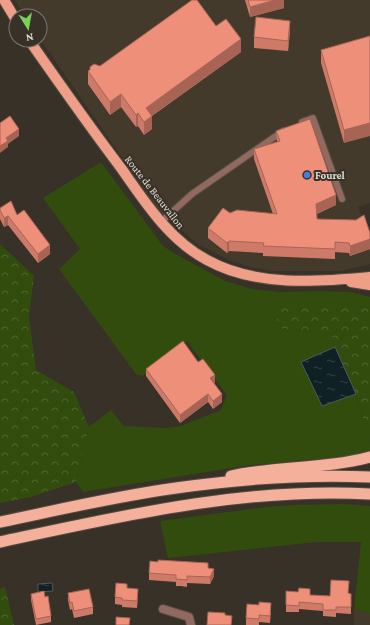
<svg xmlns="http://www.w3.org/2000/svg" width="370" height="625" font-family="'Crimson Pro',serif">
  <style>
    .built { fill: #443a2c }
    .grass { fill: #324c0e }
    .forest { fill: url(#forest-crowns) }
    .water { fill: url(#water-ripples); stroke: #4f5a5b }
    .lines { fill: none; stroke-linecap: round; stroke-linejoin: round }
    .service-casing { stroke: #524d44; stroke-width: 8 }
    .minor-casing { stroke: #524d44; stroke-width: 10 }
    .primary-casing { stroke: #524d44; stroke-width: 12 }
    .trunk-casing { stroke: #524d44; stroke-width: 13 }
    .service { stroke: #91695e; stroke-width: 6 }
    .minor { stroke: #91695e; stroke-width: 8 }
    .primary { stroke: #ef9f87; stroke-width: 10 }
    .trunk { stroke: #f5b09b; stroke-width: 11 }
    .wall { fill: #cd7b68 }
    .shaded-wall { fill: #a76455 }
    .building { fill: #ee8f79; stroke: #a76455 }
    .shop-dot { fill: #3f7fe0; stroke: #373128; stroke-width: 1.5 }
    .labels { text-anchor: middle; stroke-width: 4; stroke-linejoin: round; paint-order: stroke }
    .poi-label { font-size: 11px; font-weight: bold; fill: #e2ded8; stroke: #373128; text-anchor: start }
    .street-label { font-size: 11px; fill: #e2ded8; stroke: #373128 }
  </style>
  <defs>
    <pattern id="forest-crowns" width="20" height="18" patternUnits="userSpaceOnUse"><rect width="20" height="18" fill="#324c0e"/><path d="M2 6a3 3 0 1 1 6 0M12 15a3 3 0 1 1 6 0" fill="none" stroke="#4f6530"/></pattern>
    <pattern id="water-ripples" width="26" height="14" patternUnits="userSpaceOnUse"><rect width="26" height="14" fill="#102125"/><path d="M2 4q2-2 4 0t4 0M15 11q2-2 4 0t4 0" fill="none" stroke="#324144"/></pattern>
  </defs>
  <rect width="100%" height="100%" fill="#373128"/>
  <g class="built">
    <polygon points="15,0 370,0 370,203 358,207 370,238 370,264 341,271 272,271 249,267 229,260 198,244 160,212 40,39 40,16 25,16"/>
    <polygon points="354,609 370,614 370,625 354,625"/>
  </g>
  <g class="grass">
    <polygon points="101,162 163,246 174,253 225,281 252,289 280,292 322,291 350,292 370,297 370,308 335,303 279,328 332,335 335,347 301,362 322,406 356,394 370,443 370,452 342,457 250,465 83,492 76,482 89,427 111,410 124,426 166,428 181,426 221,410 227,395 187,341 143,376 136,374 59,269 80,249 43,198"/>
    <polygon points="344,504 370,506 370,614 354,609 361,542 317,542 168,558 160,521 266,507 293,505"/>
  </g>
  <g class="forest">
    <polygon points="0,244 34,276 29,317 36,370 74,392 89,427 76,482 31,497 0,503"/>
    <polygon points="335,303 370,308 370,443 356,394 335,347 332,335 279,328 277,319 281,304"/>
    <polygon points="5,587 14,625 0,625 0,589"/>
  </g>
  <g class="water">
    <polygon points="335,347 356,394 322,406 301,362"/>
    <polygon points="52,583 53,591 38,592 38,584"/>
  </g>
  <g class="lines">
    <g class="service-casing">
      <g id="service">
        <polyline points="302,122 313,118 342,199"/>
        <polyline points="161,222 192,194 283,131"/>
      </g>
    </g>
    <g class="minor-casing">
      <polyline id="minor" points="163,609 189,617 191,625"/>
    </g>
    <g class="primary-casing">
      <g id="primary">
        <polyline points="4,0 16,20"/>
        <path d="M29,40C59,83 89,126 121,168C145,202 169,240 207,260C256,287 317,282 370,277"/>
        <polyline points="351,282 370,285"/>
      </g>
    </g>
    <g class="trunk-casing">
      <g id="trunk">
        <path d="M231,476C277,466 325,469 370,457"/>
        <path d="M0,522C58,510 117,496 176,488C240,479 306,474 370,477"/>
        <path d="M0,542C121,516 245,487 370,494"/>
      </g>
    </g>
    <use href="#service" class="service"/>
    <use href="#minor" class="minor"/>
    <use href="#primary" class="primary"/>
    <use href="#trunk" class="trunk"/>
  </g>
  <g class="wall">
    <polygon points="245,0 284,0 284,8 250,17"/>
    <polygon points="216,26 241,52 152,116 152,129 144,135 138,126 136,127 121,107 110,115 88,84 88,71 100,66"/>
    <polygon points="290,31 288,51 254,48 254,37"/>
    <polygon points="370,36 344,143 321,63 321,50"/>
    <polygon points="276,131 336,205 317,214 317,219 370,233 370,249 350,256 349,253 335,252 335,259 263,256 263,253 229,251 227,253 208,238 208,228 230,213 273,214 254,159 254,149 277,142"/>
    <polygon points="0,208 17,215 50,254 38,263 8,225 4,227 0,219"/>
    <polygon points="198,362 215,382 214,383 222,402 213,409 208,402 180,423 146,376 146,369"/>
    <polygon points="208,568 214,576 210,584 187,583 187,587 181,586 176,586 176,582 149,580 149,573"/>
    <polygon points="127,588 138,596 137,608 122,607 122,605 115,604 115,597"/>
    <polygon points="298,592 310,595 330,596 348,593 351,600 351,614 336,613 336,617 323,616 323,611 299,609 299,612 286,612 286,605"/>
    <polygon points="68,593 93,607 93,614 74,618 72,609 70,610 68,600"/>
    <polygon points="31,594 45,597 51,616 51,622 36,625 31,600"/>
    <polygon points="271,610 270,623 259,622 259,625 246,625 246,618"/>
  </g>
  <g class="shaded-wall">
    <polygon points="275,0 284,0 284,8 250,17 250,7"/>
    <polygon points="290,21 290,31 288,51 288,41"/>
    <polygon points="241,39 241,52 146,120 146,108"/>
    <polygon points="121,94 121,107 110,115 110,102"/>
    <polygon points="138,113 138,126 136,127 136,115"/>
    <polygon points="152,116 152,129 144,135 144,122"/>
    <polygon points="370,123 370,136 344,143 344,130"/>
    <polygon points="19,129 19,136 8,144 8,147 0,153 0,146 6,138"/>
    <polygon points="336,195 336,205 316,214 316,204"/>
    <polygon points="8,216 8,225 4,227 4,218"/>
    <polygon points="370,239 370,249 350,256 350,246"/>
    <polygon points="229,241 229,251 227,253 227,243"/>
    <polygon points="50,245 50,254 38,263 38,254"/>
    <polygon points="215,375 215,382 210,386 210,378"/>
    <polygon points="208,394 208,402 180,423 180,415"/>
    <polygon points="222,394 222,402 213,409 213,401"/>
    <polygon points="214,569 214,576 210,584 210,577"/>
  </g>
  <g class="building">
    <polygon points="192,0 197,0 216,26 226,19 241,39 146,108 152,116 144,122 138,113 136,115 121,94 110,102 88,71 90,70 90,67 94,64 100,66"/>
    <polygon points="248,0 275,0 250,7"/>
    <polygon points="256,17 290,21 288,41 254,37"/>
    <polygon points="370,36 370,123 344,130 321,50"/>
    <polygon points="10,116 19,129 6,138 8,141 0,146 0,123"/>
    <polygon points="310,119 336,195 316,204 317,219 356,220 364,215 370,233 370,239 350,246 349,243 335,242 335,249 263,246 264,243 229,241 227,243 208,228 223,208 230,213 237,210 277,214 254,149 280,141 276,131"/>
    <polygon points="11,201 17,215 24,210 50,245 38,254 8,216 4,218 0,210 0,208"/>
    <polygon points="183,341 198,362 203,359 215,375 210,378 222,394 213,401 208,394 180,415 146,369"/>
    <polygon points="158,560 208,563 208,568 214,569 210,577 187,576 187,580 176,579 176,575 149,573 150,561 158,562"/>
    <polygon points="331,580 349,581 348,593 351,594 351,607 336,607 336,610 323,610 323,604 299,602 299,606 286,605 286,591 298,592 299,588 310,589 310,595 330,596"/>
    <polygon points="116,583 127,584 127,588 138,589 137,601 122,600 122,598 115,597"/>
    <polygon points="89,589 93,607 74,611 72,602 70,603 68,593"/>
    <polygon points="44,591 45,597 48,596 51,616 36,619 31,594"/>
    <polygon points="259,602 271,603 270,616 259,615 259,619 246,618 247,604 259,605"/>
    <polygon points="208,612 225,613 225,615 232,616 231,625 207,625"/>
    <polygon points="116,617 130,618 129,625 116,625"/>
  </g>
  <circle class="shop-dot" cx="307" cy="175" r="4"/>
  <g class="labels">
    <g class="poi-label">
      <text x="315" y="179">Fourel</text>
    </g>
    <g class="street-label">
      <text transform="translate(155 192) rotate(52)" y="4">Route de Beauvallon</text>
    </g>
  </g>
  <g transform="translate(28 28) rotate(169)"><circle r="19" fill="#373128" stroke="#7b766e"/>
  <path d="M0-3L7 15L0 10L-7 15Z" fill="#7bd155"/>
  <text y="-6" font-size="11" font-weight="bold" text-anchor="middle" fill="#e2ded8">N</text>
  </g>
</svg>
